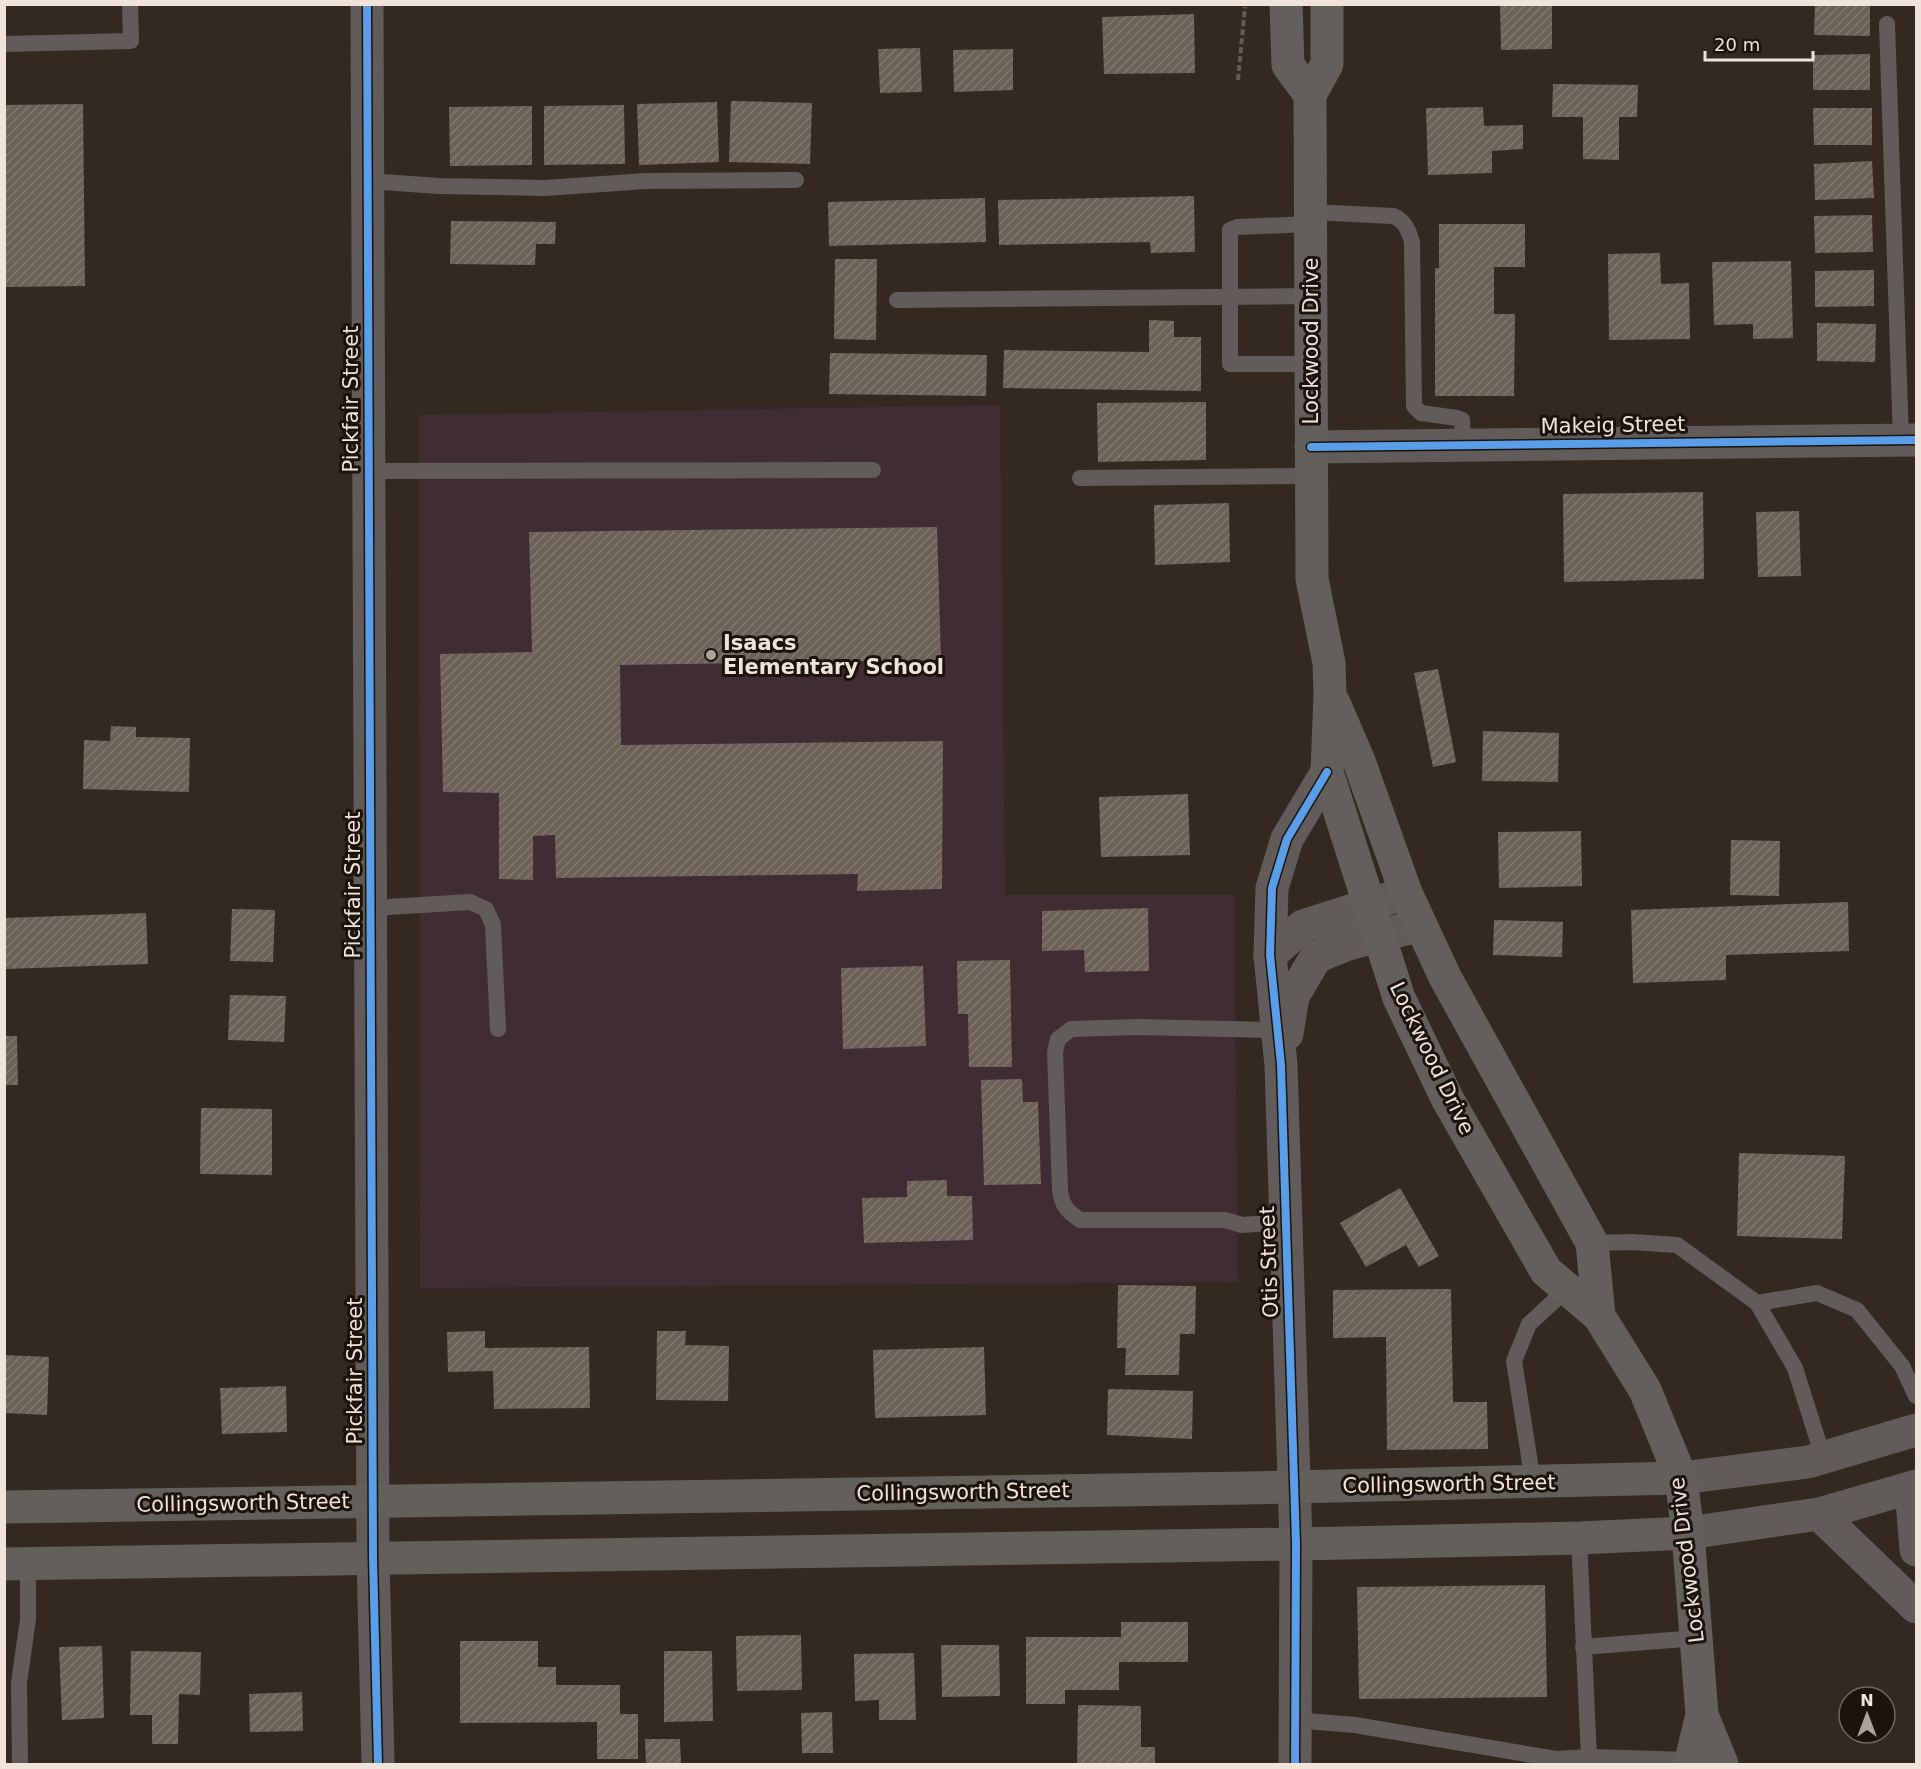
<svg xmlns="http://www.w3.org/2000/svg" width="1921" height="1769" font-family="'DejaVu Sans',sans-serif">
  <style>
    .education { fill: #3f2d33 }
    .building { fill: url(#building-hatch) }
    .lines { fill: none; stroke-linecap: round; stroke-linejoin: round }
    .path { stroke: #615c57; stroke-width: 4; stroke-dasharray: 6 3; stroke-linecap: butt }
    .service { stroke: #615c59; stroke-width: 16 }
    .minor { stroke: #615c59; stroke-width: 33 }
    .tertiary { stroke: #615c59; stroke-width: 33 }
    .secondary { stroke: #635f5b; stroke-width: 33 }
    .cycleway-casing { stroke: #1b130c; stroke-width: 11 }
    .cycleway { stroke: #5a9eea; stroke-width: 8 }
    .poi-dot { fill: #aea399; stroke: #1b130c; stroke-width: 2 }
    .labels { text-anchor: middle; stroke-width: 6; stroke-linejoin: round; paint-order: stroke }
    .street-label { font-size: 21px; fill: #f0e4da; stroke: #1b130c }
    .poi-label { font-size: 21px; font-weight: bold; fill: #f0e4da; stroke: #1b130c; text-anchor: start }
  </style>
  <defs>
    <pattern id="building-hatch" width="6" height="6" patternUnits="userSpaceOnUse" patternTransform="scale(1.5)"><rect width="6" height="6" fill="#6c6157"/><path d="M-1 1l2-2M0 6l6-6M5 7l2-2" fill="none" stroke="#81786f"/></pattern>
  </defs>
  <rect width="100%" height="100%" fill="#332920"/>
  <polygon class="education" points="1000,405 1005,895 1234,895 1238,1282 420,1288 419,415"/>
  <g class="building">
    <polygon points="1500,4 1552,4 1552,49 1501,50"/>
    <polygon points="1815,4 1870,4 1870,36 1814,35"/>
    <polygon points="1194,14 1195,73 1104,74 1102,17"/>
    <polygon points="920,48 922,92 880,93 878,49"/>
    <polygon points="1013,49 1013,90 954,92 953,50"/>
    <polygon points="1870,54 1870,90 1813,90 1813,55"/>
    <polygon points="1553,84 1638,85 1637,117 1619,117 1619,160 1583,159 1583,117 1552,117"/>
    <polygon points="731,101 812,103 810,164 729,162"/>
    <polygon points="717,102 719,162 639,165 637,104"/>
    <polygon points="83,104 85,286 4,287 4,105"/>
    <polygon points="624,105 625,164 544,165 544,106"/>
    <polygon points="532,106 532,165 450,166 449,107"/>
    <polygon points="1483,107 1484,126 1523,125 1523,149 1492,151 1492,173 1428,175 1426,108"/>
    <polygon points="1813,108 1872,108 1872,145 1814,145"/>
    <polygon points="1872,161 1874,198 1815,200 1814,164"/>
    <polygon points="1194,196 1195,252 1151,253 1150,242 999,245 998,200"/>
    <polygon points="985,198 986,242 829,246 828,202"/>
    <polygon points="1872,215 1873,252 1815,253 1814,216"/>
    <polygon points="451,221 556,222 555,244 536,244 535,265 450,264"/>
    <polygon points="1439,224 1525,224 1525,267 1494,267 1494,314 1515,314 1514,396 1435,396 1435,268 1439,268"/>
    <polygon points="1660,253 1661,284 1689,283 1690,339 1609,340 1608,254"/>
    <polygon points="835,259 877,259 876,340 834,339"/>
    <polygon points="1791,261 1793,338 1753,339 1753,324 1714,325 1712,262"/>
    <polygon points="1874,270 1874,306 1815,307 1815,271"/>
    <polygon points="1149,320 1174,321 1174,337 1201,337 1201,391 1003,388 1004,350 1149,352"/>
    <polygon points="1817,323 1876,324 1875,362 1817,361"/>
    <polygon points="830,353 987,355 986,396 829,394"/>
    <polygon points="1206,402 1206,460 1098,462 1097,403"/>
    <polygon points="1703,492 1704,579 1564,582 1563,494"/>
    <polygon points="1229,503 1230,562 1155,565 1154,505"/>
    <polygon points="1799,511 1801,576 1758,577 1756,512"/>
    <polygon points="937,527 941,660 620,665 621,745 943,741 942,889 857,891 858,874 556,878 555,835 533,836 533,880 499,879 499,793 443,792 440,654 532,652 529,532"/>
    <polygon points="1438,669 1456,762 1433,767 1414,673"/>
    <polygon points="111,726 136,727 136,737 190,738 189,792 83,789 84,740 110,741"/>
    <polygon points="1483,731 1559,733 1558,782 1482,781"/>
    <polygon points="1188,794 1190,855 1101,857 1099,797"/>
    <polygon points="1581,831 1582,886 1499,888 1498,832"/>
    <polygon points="1731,840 1780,841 1779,896 1730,895"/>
    <polygon points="1848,902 1849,951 1726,955 1726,980 1633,983 1631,910"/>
    <polygon points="1148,908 1149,971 1085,972 1084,950 1042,951 1042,911"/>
    <polygon points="232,909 275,910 273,962 230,961"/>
    <polygon points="146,913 148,964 6,969 5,918"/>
    <polygon points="1494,920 1563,922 1562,957 1493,955"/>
    <polygon points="1010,960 1012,1067 969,1067 968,1014 958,1014 957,961"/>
    <polygon points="923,966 926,1046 843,1049 841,968"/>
    <polygon points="230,995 286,996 284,1042 228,1040"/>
    <polygon points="4,1036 17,1036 18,1085 4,1085"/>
    <polygon points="1022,1079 1023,1102 1038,1102 1041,1184 984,1185 981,1080"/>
    <polygon points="201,1108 272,1109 272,1175 200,1174"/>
    <polygon points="1739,1153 1845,1156 1842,1239 1737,1236"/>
    <polygon points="947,1180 947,1196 972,1196 973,1240 864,1243 862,1198 907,1197 907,1181"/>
    <polygon points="1400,1188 1439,1256 1419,1267 1406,1245 1366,1267 1340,1223"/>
    <polygon points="1118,1285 1196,1286 1195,1334 1180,1334 1179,1375 1125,1375 1126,1348 1117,1348"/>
    <polygon points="1451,1289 1453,1402 1487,1402 1488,1449 1387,1450 1386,1337 1333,1338 1333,1290"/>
    <polygon points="485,1331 485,1348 589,1347 590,1408 494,1409 493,1371 448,1372 447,1332"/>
    <polygon points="657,1331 686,1331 685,1345 729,1346 728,1401 656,1400"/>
    <polygon points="984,1347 986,1415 875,1418 873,1350"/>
    <polygon points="4,1355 49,1357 47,1415 4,1413"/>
    <polygon points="286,1386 287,1432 222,1434 220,1388"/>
    <polygon points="1108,1389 1193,1391 1192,1439 1107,1435"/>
    <polygon points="1545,1585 1547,1697 1359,1699 1357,1587"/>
    <polygon points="1121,1622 1188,1622 1188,1662 1119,1662 1119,1690 1065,1690 1065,1704 1026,1704 1026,1637 1121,1637"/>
    <polygon points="801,1635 802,1690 737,1691 736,1636"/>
    <polygon points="460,1641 538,1641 538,1667 556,1667 556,1685 620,1685 620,1714 638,1714 638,1759 597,1759 597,1722 460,1723"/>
    <polygon points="941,1645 999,1645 1000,1696 942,1697"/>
    <polygon points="102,1646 104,1718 62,1720 59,1647"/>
    <polygon points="131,1651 201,1652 200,1695 179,1694 178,1744 152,1744 152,1715 130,1715"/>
    <polygon points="664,1651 712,1651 713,1721 664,1722"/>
    <polygon points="914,1653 916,1720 879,1720 879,1700 855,1701 854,1654"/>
    <polygon points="302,1692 303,1731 250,1732 249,1694"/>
    <polygon points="1078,1705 1141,1706 1141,1747 1155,1747 1155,1764 1077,1764"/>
    <polygon points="832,1712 833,1753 802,1753 801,1713"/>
    <polygon points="645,1739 680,1739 681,1764 646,1764"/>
  </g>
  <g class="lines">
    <polyline class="path" points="1238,80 1245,7"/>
    <g class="service">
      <polyline points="1887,24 1901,440"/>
      <polyline points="4,44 131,41 130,4"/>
      <polyline points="368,181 439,186 545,188 646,181 796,180"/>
      <path d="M1311,212L1393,216C1405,221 1408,229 1412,242L1414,406L1421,413L1457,418L1462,420L1463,445"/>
      <polyline points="1311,224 1237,227 1230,230 1230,364 1311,364"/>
      <polyline points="897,300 1311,296"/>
      <polyline points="369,471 873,470"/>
      <polyline points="1080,478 1311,476"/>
      <polyline points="371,908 470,902 486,909 493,925 498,1029"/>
      <path d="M1277,1030L1138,1027L1071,1029L1058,1039L1055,1052L1060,1190C1062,1206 1067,1211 1080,1220H1225L1242,1225L1286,1222"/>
      <polyline points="1592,1243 1632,1242 1677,1245 1757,1303 1795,1368 1823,1457"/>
      <polyline points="1757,1303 1817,1293 1857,1310 1902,1366 1916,1396"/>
      <polyline points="1533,1482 1514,1361 1529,1324 1567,1289"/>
      <polyline points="1579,1538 1589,1757"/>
      <polyline points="1583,1647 1697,1638"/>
      <polyline points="1294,1720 1355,1725 1556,1759 1589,1757 1691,1760"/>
      <polyline points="20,1764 19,1683 28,1619 28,1564"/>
    </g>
    <g class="minor">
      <polyline points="367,4 373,1557 378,1764"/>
      <polyline points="1311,447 1916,440"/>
      <polyline points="1270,955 1303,926 1406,893"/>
      <polyline points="1287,1034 1293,996 1316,957 1348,944 1421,925"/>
      <polyline points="1911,1488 1916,1550"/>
      <polyline points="1819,1514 1916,1607"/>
      <polyline points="1295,1764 1296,1544 1281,1065 1270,955 1272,888 1287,839 1327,772"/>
    </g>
    <g class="tertiary">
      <polyline points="1681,1478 1808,1462 1916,1430"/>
      <polyline points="1688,1533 1819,1514 1916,1486"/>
    </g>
    <g class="secondary">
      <polyline points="1286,4 1288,65 1310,95"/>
      <polyline points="1327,4 1327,64 1310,95 1312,579 1329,663 1330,694 1327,772 1399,998 1448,1100 1546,1271 1599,1316 1645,1390 1681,1478 1688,1533 1702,1715 1690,1764"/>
      <polyline points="1334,703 1359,761 1406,893 1445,977 1592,1243 1599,1316"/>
      <polyline points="4,1507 1247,1488 1681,1478"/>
      <polyline points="4,1564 1296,1544 1579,1538 1688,1533"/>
      <polyline points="1702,1715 1722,1764"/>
    </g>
    <g class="cycleway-casing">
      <g id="cycleway">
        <polyline points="367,4 373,1557 378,1764"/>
        <polyline points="1311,447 1916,440"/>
        <polyline points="1295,1764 1296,1544 1281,1065 1270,955 1272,888 1287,839 1327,772"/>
      </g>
    </g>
    <use href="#cycleway" class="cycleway"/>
  </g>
  <circle class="poi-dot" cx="711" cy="655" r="6"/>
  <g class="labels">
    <g class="street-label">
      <text transform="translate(1311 341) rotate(-90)" y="7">Lockwood Drive</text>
      <text transform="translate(351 399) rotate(-90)" y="7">Pickfair Street</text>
      <text transform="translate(1613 425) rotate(-1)" y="7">Makeig Street</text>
      <text transform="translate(353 885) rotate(-90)" y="7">Pickfair Street</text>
      <text transform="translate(1432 1058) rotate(64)" y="7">Lockwood Drive</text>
      <text transform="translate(1269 1262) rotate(-92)" y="7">Otis Street</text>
      <text transform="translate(355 1371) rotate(-90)" y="7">Pickfair Street</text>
      <text transform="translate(1449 1484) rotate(-1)" y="7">Collingsworth Street</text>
      <text transform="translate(963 1492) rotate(-1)" y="7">Collingsworth Street</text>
      <text transform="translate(243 1503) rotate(-1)" y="7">Collingsworth Street</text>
      <text transform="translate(1687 1560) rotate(-97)" y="7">Lockwood Drive</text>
    </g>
    <g class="poi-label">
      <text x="723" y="650">Isaacs<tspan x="723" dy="24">Elementary School</tspan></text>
    </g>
  </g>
  <rect width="1921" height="1769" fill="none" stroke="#f0e4da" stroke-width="12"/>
  <g transform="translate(1867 1715)"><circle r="28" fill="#1b130c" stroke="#70675e" stroke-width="1.5"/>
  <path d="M0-4.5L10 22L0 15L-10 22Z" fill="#aea399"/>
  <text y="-9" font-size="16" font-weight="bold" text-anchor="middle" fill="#f0e4da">N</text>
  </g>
  <path d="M1705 51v9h108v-9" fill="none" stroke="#f0e4da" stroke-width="3"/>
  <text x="1714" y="51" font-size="18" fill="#f0e4da" stroke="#1b130c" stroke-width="4.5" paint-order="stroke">20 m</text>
</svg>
